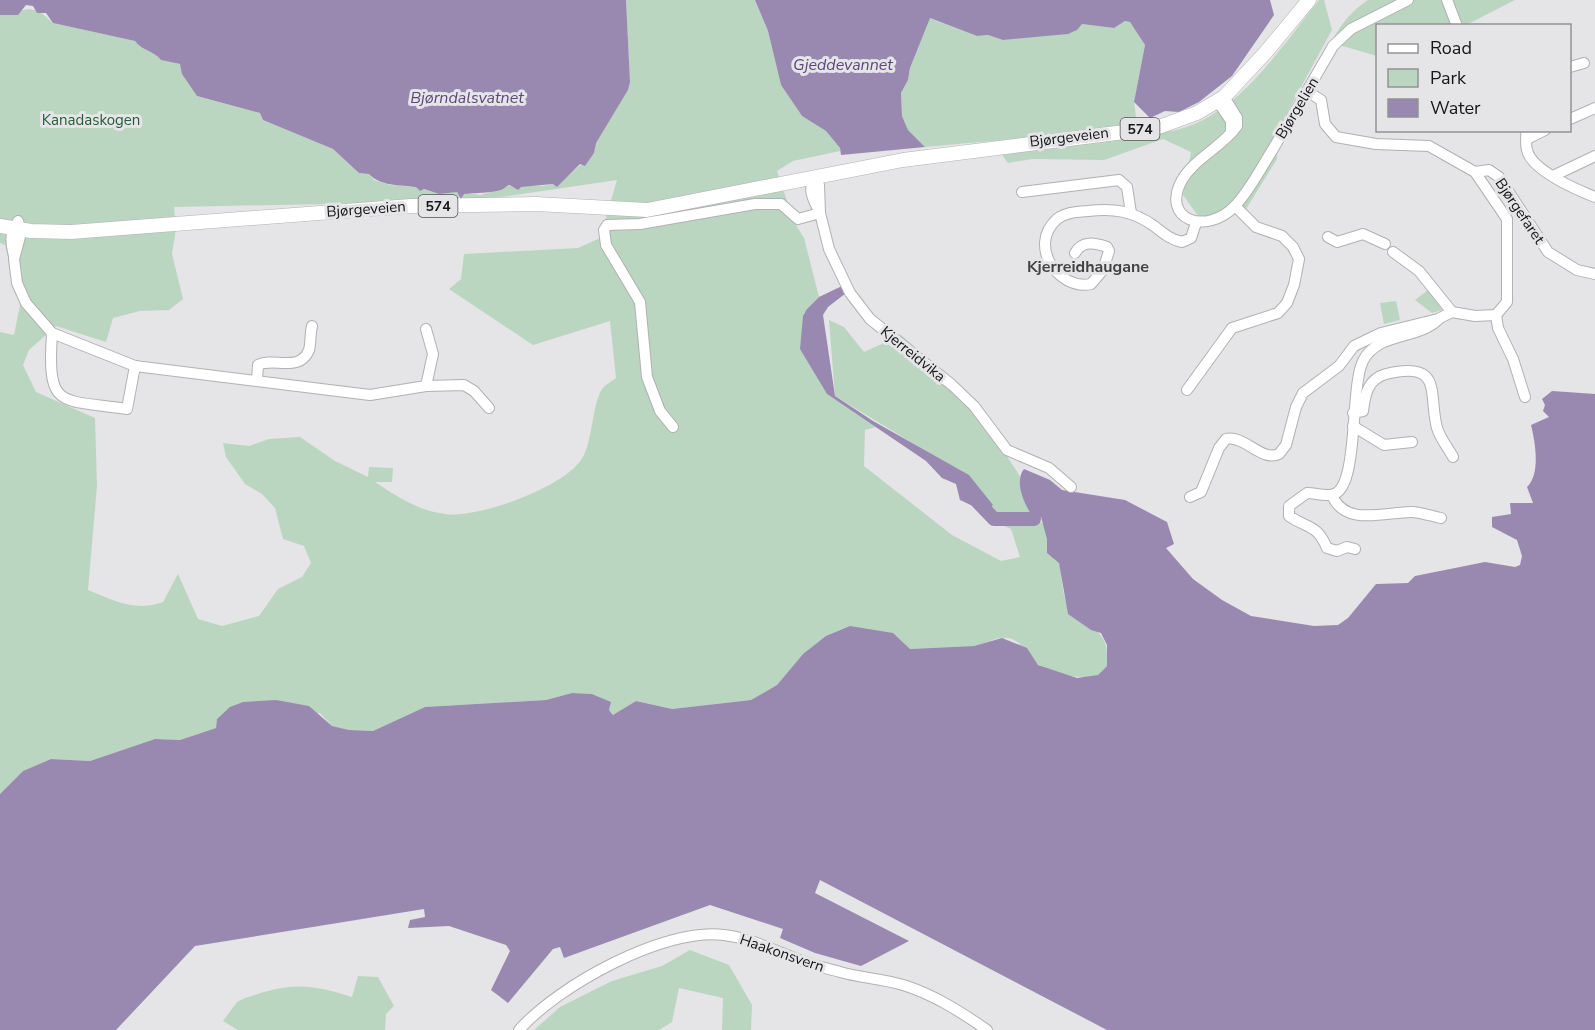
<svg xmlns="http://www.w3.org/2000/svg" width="1595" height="1030" font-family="'Nunito Sans',sans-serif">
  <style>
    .green { fill: #bbd6c0; fill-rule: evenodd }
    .water { fill: #9989b1 }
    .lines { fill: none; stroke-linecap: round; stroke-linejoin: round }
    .river { stroke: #9989b1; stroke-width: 14 }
    .minor-casing { stroke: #b1b0b2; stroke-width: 12 }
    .major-casing { stroke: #b1b0b2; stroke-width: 15 }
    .minor { stroke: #fff; stroke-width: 10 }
    .major { stroke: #fff; stroke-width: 14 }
    .labels { text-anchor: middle; stroke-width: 6; stroke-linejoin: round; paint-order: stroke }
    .shield { fill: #e5e4e7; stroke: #555456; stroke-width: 1.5 }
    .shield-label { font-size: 14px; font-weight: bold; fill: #171718 }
    .street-label { font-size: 15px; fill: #171718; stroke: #e5e4e7 }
    .park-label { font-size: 15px; fill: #225f37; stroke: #e5e4e7 }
    .water-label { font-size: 16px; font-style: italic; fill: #5f467d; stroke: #e5e4e7 }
    .neighbourhood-label { font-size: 16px; font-weight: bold; fill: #434244; stroke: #e5e4e7 }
  </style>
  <rect width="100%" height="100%" fill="#e5e4e7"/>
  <g class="green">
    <path d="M626,0H755L768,31L781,85L802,116L826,131L840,148V151L793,161L777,171L794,222L804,238L819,297L807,309L827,394L876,427L865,430L864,466L952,535L1001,561L1020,557L1011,529L980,515L977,507L986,512L947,464L835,396L829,320L844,327L864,352L901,335C942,371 982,414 1010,461C1013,466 1018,472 1020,477C1027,496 1023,514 1044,524L1048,542L1047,553L1059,562C1062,574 1062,596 1068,605C1086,630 1111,626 1107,666L1098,675C1083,681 1049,673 1036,663C1025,655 1023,636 1000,638C992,639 982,645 974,646L803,654L777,685L751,700L672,709L636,701L614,715L609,710L610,702L592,694L572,693L546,700L425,707L373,731L349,730L332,726L320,713L217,722L216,728L180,740L155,739L90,761L51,759L23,771L0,794V332L14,335L20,305L5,245L0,243V15C27,12 29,0 53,23L135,41C142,51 153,50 161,60L180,64L197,96L260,113L263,120L333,149L359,173L369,174L374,180L390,185L416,187L439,194L450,191L481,195L511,185L543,186L560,183L594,153L595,143L628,90L630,82ZM617,180L600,238L578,248L464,254L461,279L449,289L533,345L610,321L616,378C612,381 605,385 602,389C592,406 593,436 584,455C570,486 477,519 445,514C419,511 396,496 375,482H392L393,468L369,467L368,477L335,461L300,437L269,439L249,446L223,443L226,457L245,484L262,494L275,508L283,539L304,546L311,563L302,577L278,589L259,616L222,626L198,619L178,574L163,602C135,612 115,601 88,590L97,486L95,418L36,392L23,365L29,350L56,326L106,342L113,318L140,311L169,310L183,299L172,254L176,229L174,207L474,201Z"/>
    <path d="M1319,0H1324L1332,30L1276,133L1277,159L1246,209L1230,206L1206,227L1183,195L1191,152L1163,139L1104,160L1032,159L1008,163L992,141L925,147L908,130L902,116L901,93L908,80L910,68L929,18L977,36L988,35L1003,40L1082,24L1114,28L1125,21L1130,22L1145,45L1134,102L1138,132C1222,142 1273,57 1319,0Z"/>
    <path d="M1368,0H1515L1466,25L1378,26L1377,56L1339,45L1319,72C1329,43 1341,18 1368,0Z"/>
    <polygon points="1428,290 1442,310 1432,313 1415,300"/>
    <polygon points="1396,301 1400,320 1384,324 1380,303"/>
    <polygon points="690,950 729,965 752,1005 751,1030 722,1030 723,998 679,988 672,1022 659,1030 534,1030 560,1007 612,981 662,966"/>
    <path d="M358,976L378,977L394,1006L386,1014L385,1030H238L223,1021L237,1002L245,998C291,983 306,983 352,997Z"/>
  </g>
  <g class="water">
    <path d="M0,0H626L630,82L628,90L596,143L594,153L585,166L580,164L557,187L553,184L521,187L518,190L510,185C507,185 505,188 503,189C496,193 473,193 464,194L461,199L457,192L439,194L424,189L420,191L416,187C399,185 380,186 369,174L359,173L333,149L263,120L260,113L197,96L182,74L180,64L161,60C153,50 142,51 135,41L53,23L46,13H37L33,6L26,5L18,15H0Z"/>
    <polygon points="755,0 1270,0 1274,15 1232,76 1199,102 1179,112 1165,111 1150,118 1134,102 1145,45 1130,22 1125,21 1114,28 1082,24 1077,30 1068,34 1003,40 988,35 977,36 930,18 910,68 908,80 901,93 902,116 908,130 925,147 841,155 840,148 826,131 802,116 781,85 768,31"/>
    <polygon points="842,286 846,293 828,307 823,315 835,396 873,421 969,475 993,505 986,512 960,500 956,484 942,478 926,461 827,394 800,349 803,316 807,309 819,297"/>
    <path d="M1552,391L1595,394V1030H1107L820,880L815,893L909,941L861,966L815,953L780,938L783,929L710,905L564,958L560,947L553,949L508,1003L491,990L510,951L506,945L449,926L408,928L410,920L425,917L424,909L195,946L116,1030H0V794L23,771L51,759L90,761L155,739L180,740L216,728L217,719L230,707L243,702L276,700L309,706L332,726L349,730L373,731L425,707L546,700L572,693L592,694L611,702L609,710L613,715L636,701L672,709L751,700L777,685L803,654L826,636L850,626L893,633L910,649L974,646L1002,638L1027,648L1038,665L1077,678L1098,675L1107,666V645L1101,633L1091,630L1068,614L1059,563L1047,553V539L1041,517L1034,519C1026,507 1013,483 1024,469L1050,480L1062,490L1125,500L1167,522L1174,544L1166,548L1193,579L1222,600L1251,616L1314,626L1338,625L1348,618L1376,584L1408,583L1415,576L1485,562L1515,567L1520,565L1522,556L1517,540L1492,527V517L1511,514L1510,503H1533L1527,487C1541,474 1535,441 1531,425L1549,417L1543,411L1545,405L1542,399Z"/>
  </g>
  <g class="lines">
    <polyline class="river" points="974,498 994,519 1034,519"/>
    <g class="minor-casing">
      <g id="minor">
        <polyline points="1447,0 1457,26"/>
        <polyline points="1570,67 1584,63"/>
        <path d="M1224,97L1237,118V126C1222,147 1195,158 1182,180C1160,220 1206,236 1235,206C1250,190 1261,168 1273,149C1293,115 1313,81 1333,46L1351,29L1408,0"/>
        <polyline points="1218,102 1231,121 1231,130"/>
        <polyline points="1570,119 1595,108"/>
        <path d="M1526,130C1527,136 1525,144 1527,150C1531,170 1577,190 1595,197"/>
        <polyline points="1527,139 1545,130"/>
        <polyline points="1475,172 1489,170 1499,177 1548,252 1577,270 1595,274"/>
        <polyline points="1553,176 1595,156"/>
        <polyline points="1022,192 1119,180 1127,187 1131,213"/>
        <path d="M820,213C814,201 808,192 813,179L819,185L820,213L829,249L850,293L870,319L952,385L974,406L1007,450L1049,468L1071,487"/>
        <polyline points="18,221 21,233 14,259 17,283 26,303 52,333 135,366 370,395 426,386 464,385 474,391 489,408"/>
        <polyline points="1328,237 1337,242 1363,234 1385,244"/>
        <polyline points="1393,252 1419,271 1452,312"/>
        <path d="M1075,253C1082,240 1095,243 1107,247L1109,251L1103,270L1091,284C1059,291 1027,246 1057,219C1066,212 1077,212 1088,211C1114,208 1133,211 1154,226C1163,233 1171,240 1182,242L1191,238L1196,223"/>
        <path d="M14,256C11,244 9,233 17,223"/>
        <polyline points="1496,315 1498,328 1513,359 1525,397"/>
        <path d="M52,333C47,410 59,399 127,409L135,366"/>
        <path d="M257,380L258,365C273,357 300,373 309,350C311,343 310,334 312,326"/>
        <polyline points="426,386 433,354 426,329"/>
        <polyline points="1187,390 1232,328 1278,313 1287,303 1294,285 1299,259 1293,247 1282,236 1256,227 1235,206"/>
        <path d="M1353,413L1363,411C1365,394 1368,379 1386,374C1444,360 1428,394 1437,428C1440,438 1448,448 1453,457"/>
        <polyline points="1353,426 1384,445 1412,442"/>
        <polyline points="673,427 660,411 647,377 640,302 606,245 604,230 607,225 640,224 755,204 781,204 798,219 820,213"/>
        <path d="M1332,495C1345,528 1388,511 1413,512C1422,513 1432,516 1441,518"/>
        <path d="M1190,497L1201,492L1219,448L1226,439C1245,435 1261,462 1279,454L1286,445L1296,407L1303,393L1339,366L1354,346L1381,333L1438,319L1452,312L1475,316L1496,315L1507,302V219L1475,172L1429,146L1376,144L1336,137L1325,124L1321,100L1308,92"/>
        <path d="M1355,549L1347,547L1337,551L1327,548C1317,524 1308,529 1289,516V506L1307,493C1315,493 1327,497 1334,494C1359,486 1350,386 1363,361C1377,332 1417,340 1438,320"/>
        <path d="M519,1030C558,986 664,927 724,935C750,938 773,950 797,959C811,965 826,968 840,972C861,978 884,979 903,985C933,994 961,1012 987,1030"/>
      </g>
    </g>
    <g class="major-casing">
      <polyline id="major" points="0,226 31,231 71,232 411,206 536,204 647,210 903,160 1156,128 1197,113 1224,97 1266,52 1309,0"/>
    </g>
    <use href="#minor" class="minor"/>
    <use href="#major" class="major"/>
  </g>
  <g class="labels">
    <g class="shield">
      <rect x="1120.5" y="118" width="39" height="22" rx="4.5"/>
      <rect x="418.5" y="195" width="39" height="22" rx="4.5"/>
    </g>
    <g class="shield-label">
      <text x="1140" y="134">574</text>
      <text x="438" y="211">574</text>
    </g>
    <g class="street-label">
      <text transform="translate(1297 108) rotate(-59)" y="5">Bjørgelien</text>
      <text transform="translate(1069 137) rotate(-7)" y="5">Bjørgeveien</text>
      <text transform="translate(366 209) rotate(-4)" y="5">Bjørgeveien</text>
      <text transform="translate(1520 211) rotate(56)" y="5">Bjørgefaret</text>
      <text transform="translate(913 354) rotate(39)" y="5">Kjerreidvika</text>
      <text transform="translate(782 953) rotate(19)" y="5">Haakonsvern</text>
    </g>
    <g class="park-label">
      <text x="91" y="125">Kanadaskogen</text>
    </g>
    <g class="water-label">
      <text x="843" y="70">Gjeddevannet</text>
      <text x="467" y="103">Bjørndalsvatnet</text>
    </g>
    <g class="neighbourhood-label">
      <text x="1088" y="272">Kjerreidhaugane</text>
    </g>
  </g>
  <rect x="1376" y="24" width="195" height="108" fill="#e5e4e7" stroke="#939294" stroke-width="1.5"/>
  <rect x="1388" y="44" width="30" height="9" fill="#ffffff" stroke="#939294" stroke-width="1.5"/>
  <text x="1430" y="54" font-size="18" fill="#171718">Road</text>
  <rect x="1388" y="69" width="30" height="18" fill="#bbd6c0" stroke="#939294" stroke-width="1.5"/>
  <text x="1430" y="84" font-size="18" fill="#171718">Park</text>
  <rect x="1388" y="99" width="30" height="18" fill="#9989b1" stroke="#939294" stroke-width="1.5"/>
  <text x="1430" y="114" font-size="18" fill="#171718">Water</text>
</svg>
